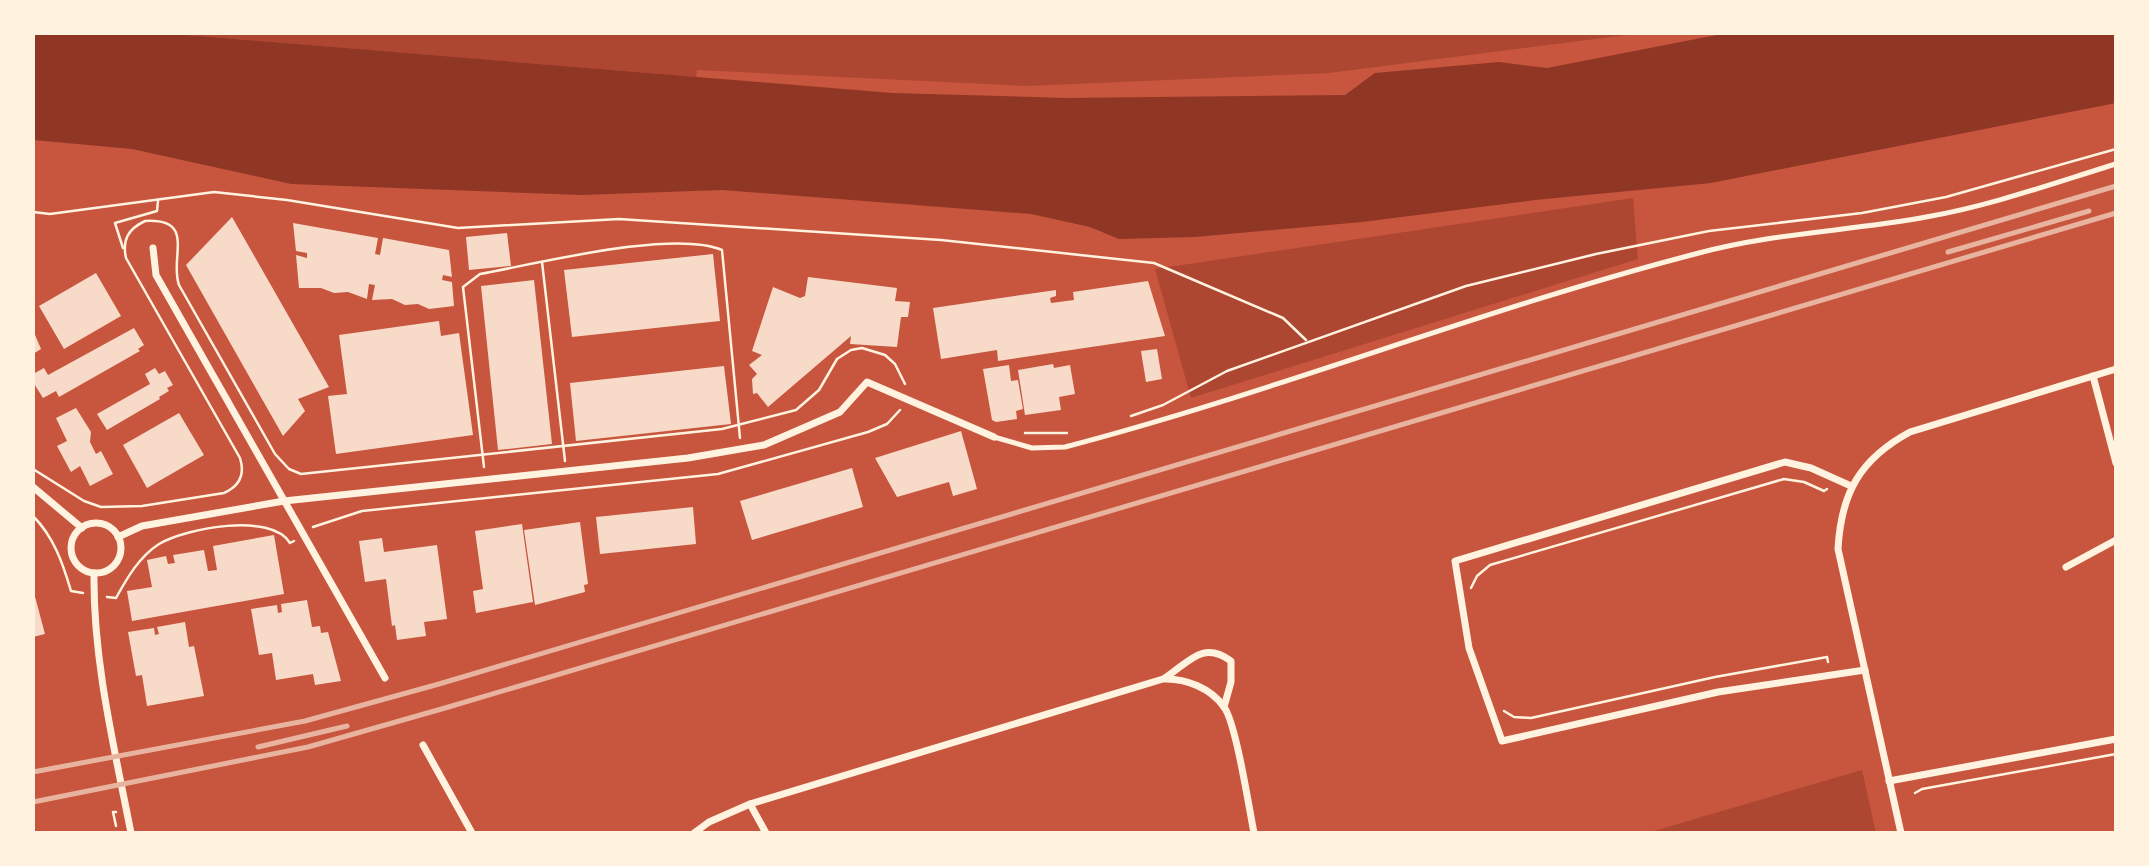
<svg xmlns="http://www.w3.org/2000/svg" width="2149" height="866" font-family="Manrope,sans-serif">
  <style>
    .green { fill: #ae4732 }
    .water { fill: #8f3625 }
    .building { fill: #f7dbc8 }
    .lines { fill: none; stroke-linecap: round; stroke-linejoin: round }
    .path { stroke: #fff3e0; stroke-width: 2.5 }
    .service { stroke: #fff3e0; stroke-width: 5 }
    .minor { stroke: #fff3e0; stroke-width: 7 }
    .rail { stroke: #e9b49f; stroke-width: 5 }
  </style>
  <rect width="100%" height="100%" fill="#c8553d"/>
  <g class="green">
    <polygon points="163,33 1642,33 1329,73 1027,86 697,70 696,77"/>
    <polygon points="1633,198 1638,259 1191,398 1155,269"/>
    <polygon points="1862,770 1876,833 1647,833"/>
  </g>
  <polygon class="water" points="33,33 163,33 892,93 1066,98 1345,95 1375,73 1499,62 1547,68 1727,33 2116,33 2116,103 1711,183 1535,200 1362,222 1195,237 1119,239 1090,227 1031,214 722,190 581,195 291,184 132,149 33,140"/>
  <g class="building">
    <polygon points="232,217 329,387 298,399 305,411 283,436 186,265"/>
    <polygon points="293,223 378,238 375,254 380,255 383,238 449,250 452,277 443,275 442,280 452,282 454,306 429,309 418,304 405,305 392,299 372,300 375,285 369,284 367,299 348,292 334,293 321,288 299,288 296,255 307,258 307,253 296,251"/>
    <polygon points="507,233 511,266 469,270 466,237"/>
    <polygon points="713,254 720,321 572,337 564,270"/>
    <polygon points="96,273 121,316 64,349 39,306"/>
    <polygon points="808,277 897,288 895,301 910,302 908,317 901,317 897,347 850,344 851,336 768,407 757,393 753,394 752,379 757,374 749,365 762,355 752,351 773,287 800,298 805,296"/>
    <polygon points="534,280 552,444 498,450 481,286"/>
    <polygon points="1148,281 1165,336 998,361 997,350 941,359 933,308 1056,290 1056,296 1050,298 1051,303 1074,300 1073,292"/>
    <polygon points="439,321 441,336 459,333 473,435 336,454 328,396 347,394 339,335"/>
    <polygon points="134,328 144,345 138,349 140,351 59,397 56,391 43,398 33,382 33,374 44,368 48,375"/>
    <polygon points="33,330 41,349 33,354"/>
    <polygon points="1157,349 1162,379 1146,382 1141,351"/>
    <polygon points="1053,364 1054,368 1070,365 1075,394 1059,397 1061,410 1025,415 1018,370"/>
    <polygon points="1009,365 1011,381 1018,380 1023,409 1016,411 1017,419 996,422 992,420 983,369"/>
    <polygon points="724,366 731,424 576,441 570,383"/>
    <polygon points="155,368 159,374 165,371 173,385 167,388 169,391 159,397 160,399 107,430 97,414 150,384 145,374"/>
    <polygon points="76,408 91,432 90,442 96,454 101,451 113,474 90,486 80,466 71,472 57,446 67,441 56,418"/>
    <polygon points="179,413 204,455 147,488 123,445"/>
    <polygon points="961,431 977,489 953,496 949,482 897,497 875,458"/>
    <polygon points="852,468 863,507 752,540 740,501"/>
    <polygon points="693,507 696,544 600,554 596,517"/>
    <polygon points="580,522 588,584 584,585 585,592 535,605 524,530"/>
    <polygon points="522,524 533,602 476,613 473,591 483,589 475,531"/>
    <polygon points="274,535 284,594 132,621 127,591 152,587 147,560 166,556 168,564 175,563 173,555 204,550 208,571 217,570 213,546"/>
    <polygon points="382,538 384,552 437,545 447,619 424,622 426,636 397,640 395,625 392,626 386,579 365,582 359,541"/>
    <polygon points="33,589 45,634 33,637"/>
    <polygon points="307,600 312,627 320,626 321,633 328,632 341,681 315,685 313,674 276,680 272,653 259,655 251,609 277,605 278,613 282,612 281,604"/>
    <polygon points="185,622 189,647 194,646 204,696 147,706 142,675 136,676 128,632 154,628 155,635 159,634 157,627"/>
  </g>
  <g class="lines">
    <g class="path">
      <polyline points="33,212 50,214 214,192 287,200 458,228 619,219 941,240 1154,263 1283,318 1306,340"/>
      <polyline points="123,248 115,223 157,211 158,201"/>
      <polyline points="542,262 565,461"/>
      <polyline points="1131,416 1163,405 1227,371 1466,286 1596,254 1709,231 1862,213 1946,197 2116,149"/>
      <polyline points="1025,433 1067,433"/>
      <path d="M484,467L463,287L480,274C536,264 673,229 722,250L740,438"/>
      <path d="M33,469L84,501L101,507L142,506L224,493C240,486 245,474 240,458L126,258C122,240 128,229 145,221C197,218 169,258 179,285L275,454L289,469L301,474L722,429L796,410L819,390L837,359L851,350L862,348L885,355L895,364L905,384"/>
      <path d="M33,516C54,537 63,564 71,591L83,593"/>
      <polyline points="313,527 362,511 718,474 868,432 887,424 900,410"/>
      <polyline points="1471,588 1477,576 1490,565 1784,479 1804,482 1824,491 1827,489"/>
      <path d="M107,597L116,598C127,578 139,557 159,544C186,528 271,512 290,543L294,541"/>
      <polyline points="1504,711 1514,717 1531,718 1715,677 1827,657 1828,662"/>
      <polyline points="1915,793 1922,789 2116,754"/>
      <polyline points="116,826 113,812 116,812"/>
    </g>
    <path class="service" d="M994,437L1032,448L1065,447C1279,391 1485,308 1699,253C1773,233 1850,231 1926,217C1990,206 2054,183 2116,164"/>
    <g class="minor">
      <polyline points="153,248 156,275 385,678"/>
      <polyline points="2093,376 2116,463"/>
      <polyline points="1851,486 1811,468 1785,462 1455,561 1469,648 1502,741 1718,692 1865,670"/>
      <polyline points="33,487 82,528"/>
      <circle cx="96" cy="548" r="25"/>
      <polyline points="118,537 142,526 284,501 688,458 764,445 840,412 867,382 994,437"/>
      <polyline points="2066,567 2116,540"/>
      <path d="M94,573C93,661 114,746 131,833"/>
      <path d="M1165,678C1189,662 1203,640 1231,661V682L1224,707"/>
      <polyline points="423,745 472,833"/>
      <polyline points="1889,781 2116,739"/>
      <polyline points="750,804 766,833"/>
      <path d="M694,833L709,822L750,804L1163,679C1185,678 1211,688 1224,707C1236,723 1249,808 1254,833"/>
      <path d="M1901,833L1838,549C1841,493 1860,459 1910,432L2116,369"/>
    </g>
    <g class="rail">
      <polyline points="1948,252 2089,211"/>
      <polyline points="258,747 347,726"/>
      <polyline points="33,772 305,721 439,684 2116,186"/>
      <polyline points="33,802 308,747 445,708 2116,213"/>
    </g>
  </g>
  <rect width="2149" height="866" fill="none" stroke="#fff3e0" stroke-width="70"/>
</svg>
